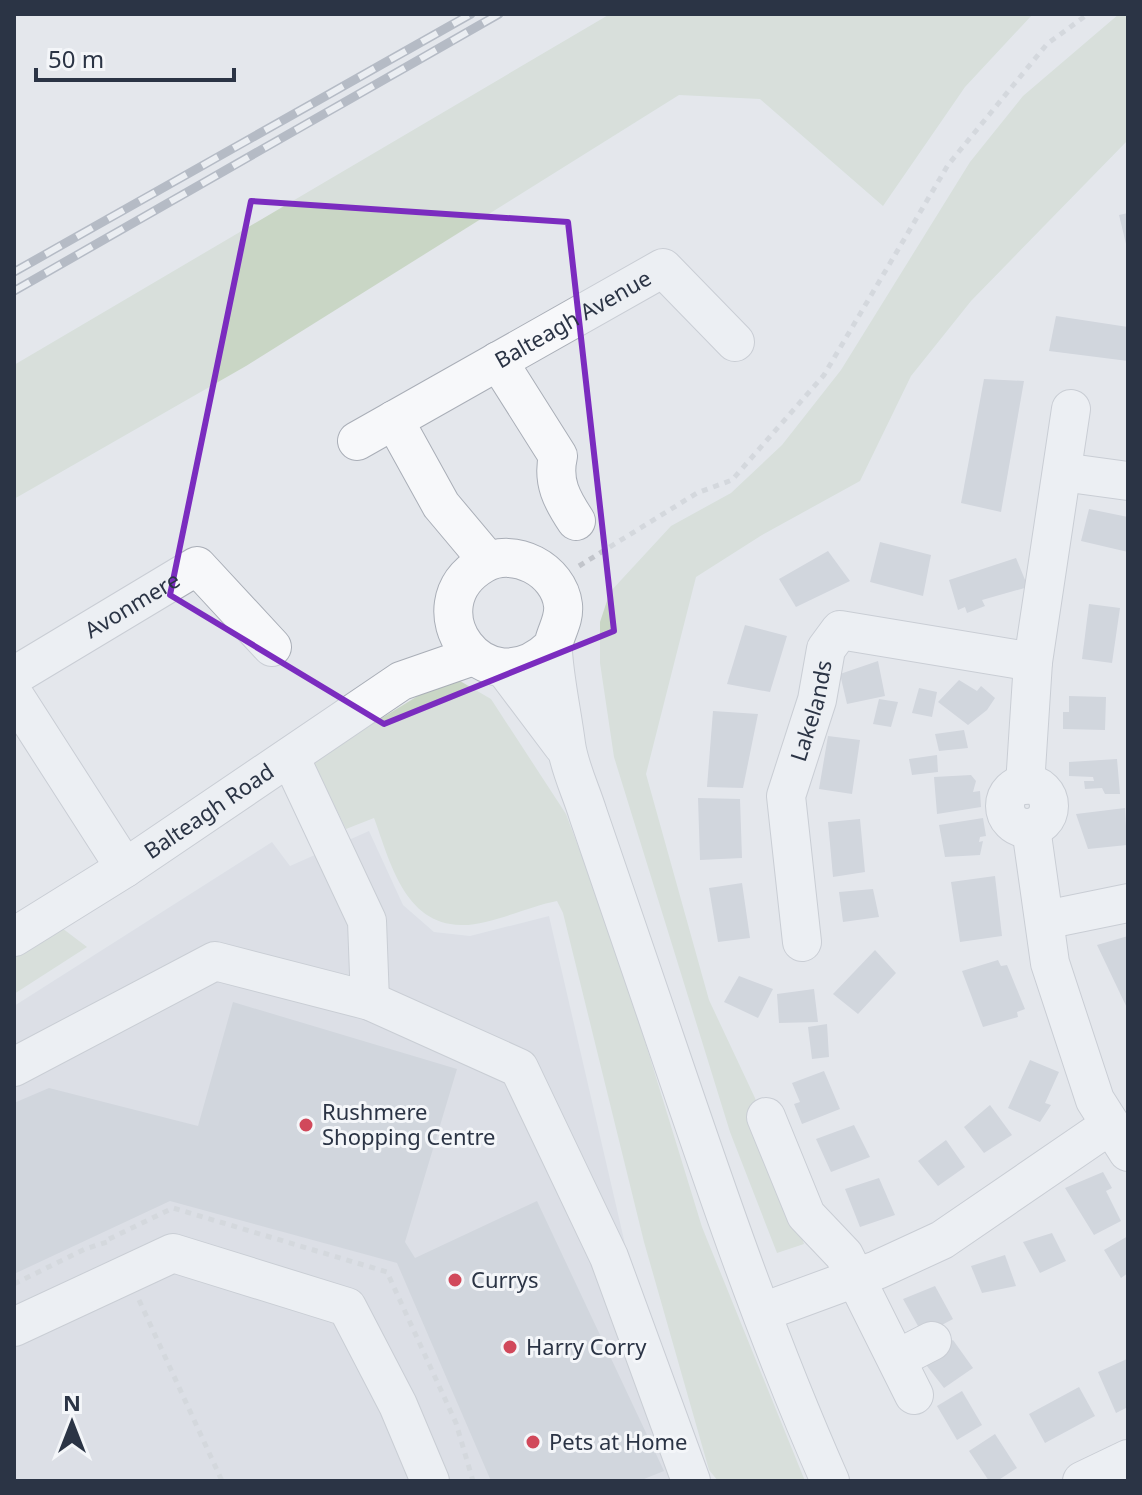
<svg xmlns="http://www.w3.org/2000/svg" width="1142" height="1495" font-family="'Noto Sans',sans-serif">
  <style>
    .built { fill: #d2d6de }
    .green { fill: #c9d6c5 }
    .building { fill: #bbc0ca }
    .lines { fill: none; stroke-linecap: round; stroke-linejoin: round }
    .minor-casing { stroke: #a9aeb7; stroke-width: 40 }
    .path { stroke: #c2c5cb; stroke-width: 5; stroke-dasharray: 6 6; stroke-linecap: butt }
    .minor { stroke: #f7f8fa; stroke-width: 38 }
    .rail-casing { stroke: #7d8696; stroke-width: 9 }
    .rail { stroke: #f4f6f9; stroke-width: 6; stroke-dasharray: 18; stroke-linecap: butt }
    .marked { fill: none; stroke: #7b2cbf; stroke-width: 6; stroke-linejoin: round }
    .poi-dot { fill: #d1495b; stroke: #f4f6f9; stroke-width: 3 }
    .labels { text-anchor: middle; stroke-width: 6; stroke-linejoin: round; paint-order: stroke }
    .street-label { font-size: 22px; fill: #2b3445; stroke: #f4f6f9 }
    .poi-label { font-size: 22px; fill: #2b3445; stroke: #f4f6f9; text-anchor: start }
  </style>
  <rect width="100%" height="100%" fill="#e4e7ec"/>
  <polygon class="built" points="369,831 403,905 434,932 470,936 549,916 625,1244 700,1481 14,1481 14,1006 272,842 290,866"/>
  <g class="green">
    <polygon points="610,14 1033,14 965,87 883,206 760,99 679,95 246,366 14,499 14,365"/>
    <polygon points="1119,14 1128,14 1128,140 971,301 911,376 860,481 762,535 696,577 646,774 709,1000 755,1098 804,1244 777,1253 730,1132 614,757 600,663 600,622 610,592 671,526 731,493 782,445 841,370 970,162 1023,96"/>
    <path d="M447,678L460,681L491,699L566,814L616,947L702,1227L805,1481H718L709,1470L644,1242L563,913L557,901C529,906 489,926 461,925C404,924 390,861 374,818L346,829L312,761Z"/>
    <polygon points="58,925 87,947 14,994 14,951"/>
  </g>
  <g class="building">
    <polygon points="1128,213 1128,248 1127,248 1119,215"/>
    <polygon points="1056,316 1128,327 1128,361 1049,351"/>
    <polygon points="984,379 1024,381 1001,512 961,503"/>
    <polygon points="1089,509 1128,517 1128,552 1081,541"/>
    <polygon points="880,542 931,555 923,596 870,582"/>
    <polygon points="828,551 850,581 796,607 779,579"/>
    <polygon points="1016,558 1028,587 982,600 985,606 967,613 965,607 958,610 949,580"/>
    <polygon points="1089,604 1120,608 1112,663 1082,659"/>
    <polygon points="745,625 787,636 770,692 727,684"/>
    <polygon points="878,661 885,696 847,704 840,674"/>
    <polygon points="959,680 977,691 981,686 995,698 987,710 968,725 938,702"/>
    <polygon points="919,688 937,692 932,717 912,713"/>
    <polygon points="1069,696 1106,697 1105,730 1063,729 1063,712 1069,712"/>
    <polygon points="879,699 898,702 891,727 873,724"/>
    <polygon points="713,711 758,714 743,788 707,787"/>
    <polygon points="964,730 968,748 939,751 935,734"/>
    <polygon points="828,736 860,740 852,794 819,789"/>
    <polygon points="937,755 938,772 912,775 909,759"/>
    <polygon points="1117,759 1120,794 1105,794 1102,788 1085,789 1084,781 1094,781 1093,777 1069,776 1069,762"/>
    <polygon points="971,775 976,781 973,792 980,791 981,807 937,814 934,777"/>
    <polygon points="698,798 740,799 742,858 700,860"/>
    <polygon points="1125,808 1127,845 1088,849 1076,814"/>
    <polygon points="983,818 986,836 980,837 979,842 983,841 980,855 945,857 939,825"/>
    <polygon points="860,819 865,872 833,877 828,822"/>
    <polygon points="995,876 1002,936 960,942 951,882"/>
    <polygon points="742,883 750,938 718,942 709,888"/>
    <polygon points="873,889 879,917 843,922 839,892"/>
    <polygon points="1128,936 1128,1010 1097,945"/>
    <polygon points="875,950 896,973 858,1014 833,994"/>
    <polygon points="998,960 1001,966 1007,965 1025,1009 1017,1012 1018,1017 983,1027 962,971"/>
    <polygon points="739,976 773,989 758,1018 724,1002"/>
    <polygon points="814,989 818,1022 779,1023 777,994"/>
    <polygon points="233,1002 457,1069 405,1242 415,1258 537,1201 664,1471 639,1481 491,1481 397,1263 170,1201 14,1274 14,1103 49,1088 198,1126"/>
    <polygon points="827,1024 829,1057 812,1059 808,1027"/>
    <polygon points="1030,1060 1059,1072 1045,1103 1051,1105 1040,1122 1008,1108"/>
    <polygon points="824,1071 840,1109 802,1124 794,1104 800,1102 792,1083"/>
    <polygon points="990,1105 1012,1135 984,1153 964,1127"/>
    <polygon points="854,1125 870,1157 831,1172 816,1139"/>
    <polygon points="946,1140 965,1167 938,1186 918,1161"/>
    <polygon points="1103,1172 1112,1188 1106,1191 1121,1221 1094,1235 1065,1188"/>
    <polygon points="879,1178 895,1215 860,1227 845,1189"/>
    <polygon points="1052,1233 1066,1261 1040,1273 1023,1242"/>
    <polygon points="1128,1236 1128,1273 1121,1278 1104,1250"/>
    <polygon points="1005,1255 1016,1286 982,1293 971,1266"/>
    <polygon points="935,1286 953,1319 923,1335 903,1299"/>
    <polygon points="953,1340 973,1368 944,1388 920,1357"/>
    <polygon points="1127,1359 1128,1407 1116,1413 1098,1372"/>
    <polygon points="1079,1387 1095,1416 1045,1443 1029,1414"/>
    <polygon points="962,1391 982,1425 957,1440 937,1406"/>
    <polygon points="995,1434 1017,1468 997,1481 989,1481 969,1451"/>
  </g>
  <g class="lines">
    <g class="minor-casing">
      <g id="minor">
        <path d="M498,361L558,456C552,482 562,500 576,521"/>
        <polyline points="394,420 441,505 488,561"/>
        <path id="s1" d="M357,441L663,268L735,342"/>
        <polyline points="1062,472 1128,481"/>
        <path d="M552,647C484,712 411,606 483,564C514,546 559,570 563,605C565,623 552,636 553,652C555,682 562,713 566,744C569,767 581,791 588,814C605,863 621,911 638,960C698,1135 755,1312 830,1481"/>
        <polyline points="505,669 563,746"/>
        <path id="s2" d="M14,676L197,566L272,647"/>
        <polyline points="14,695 125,868"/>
        <polyline points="290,757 367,921 370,1001"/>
        <circle cx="1027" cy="806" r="22"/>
        <polyline points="1025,785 1033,662 1071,409"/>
        <polyline points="1031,828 1050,963 1095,1100 1128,1152"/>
        <polyline points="1045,920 1128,903"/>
        <path id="s3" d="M14,937L125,868L401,681L473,656"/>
        <path id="s4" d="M802,942L786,796L817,700L826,649L840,630L1033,662"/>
        <polyline points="14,1067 215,961 370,1001 519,1068 609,1257 691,1481"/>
        <polyline points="766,1117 806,1215 844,1255 914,1395"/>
        <polyline points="763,1312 877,1270 942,1240 1110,1125"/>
        <polyline points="14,1327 173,1253 347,1307 398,1405 430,1481"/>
        <polyline points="897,1359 932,1341"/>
        <polyline points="1082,1481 1128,1459"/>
      </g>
    </g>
    <g class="path">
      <polyline points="579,566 697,493 732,480 824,375 948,165 1047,44 1088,14"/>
      <polyline points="109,1239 173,1208 387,1272 456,1423 473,1481"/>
      <polyline points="14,1284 85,1249 110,1241"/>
      <polyline points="139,1300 222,1481"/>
    </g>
    <use href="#minor" class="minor"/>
    <g class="rail-casing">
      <g id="rail">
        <polyline points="14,272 471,14"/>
        <polyline points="14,291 499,14"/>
      </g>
    </g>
    <use href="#rail" class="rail"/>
  </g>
  <path d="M0 0H1142V1495H0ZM251,201L568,222L614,631L384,724L170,595Z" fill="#e4e7ec" fill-opacity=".55" fill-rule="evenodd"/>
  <path class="marked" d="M251,201L568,222L614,631L384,724L170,595Z"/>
  <g class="poi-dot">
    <circle cx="306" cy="1125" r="8"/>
    <circle cx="455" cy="1280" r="8"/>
    <circle cx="510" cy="1347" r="8"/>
    <circle cx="533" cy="1442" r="8"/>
  </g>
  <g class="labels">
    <g class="street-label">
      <text dy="8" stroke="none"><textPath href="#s1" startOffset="248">Balteagh Avenue</textPath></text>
      <text dy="8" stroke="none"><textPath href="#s2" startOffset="138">Avonmere</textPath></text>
      <text dy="8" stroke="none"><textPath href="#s4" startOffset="236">Lakelands</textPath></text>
      <text dy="8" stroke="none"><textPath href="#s3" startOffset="232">Balteagh Road</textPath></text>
    </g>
    <g class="poi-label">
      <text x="322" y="1120">Rushmere<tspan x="322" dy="25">Shopping Centre</tspan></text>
      <text x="471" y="1288">Currys</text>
      <text x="526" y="1355">Harry Corry</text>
      <text x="549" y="1450">Pets at Home</text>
    </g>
  </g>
  <rect width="1142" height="1495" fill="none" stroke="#2b3445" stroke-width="32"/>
  <g transform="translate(72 1423)" stroke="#f4f6f9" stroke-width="6" paint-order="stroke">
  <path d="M0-6L14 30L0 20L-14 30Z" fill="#2b3445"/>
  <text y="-12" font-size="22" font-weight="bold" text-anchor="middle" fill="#2b3445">N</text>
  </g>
  <path d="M36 68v12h198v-12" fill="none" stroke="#2b3445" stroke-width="4"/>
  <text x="48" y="68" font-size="24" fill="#2b3445" stroke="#f4f6f9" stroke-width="6" paint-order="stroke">50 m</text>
</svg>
